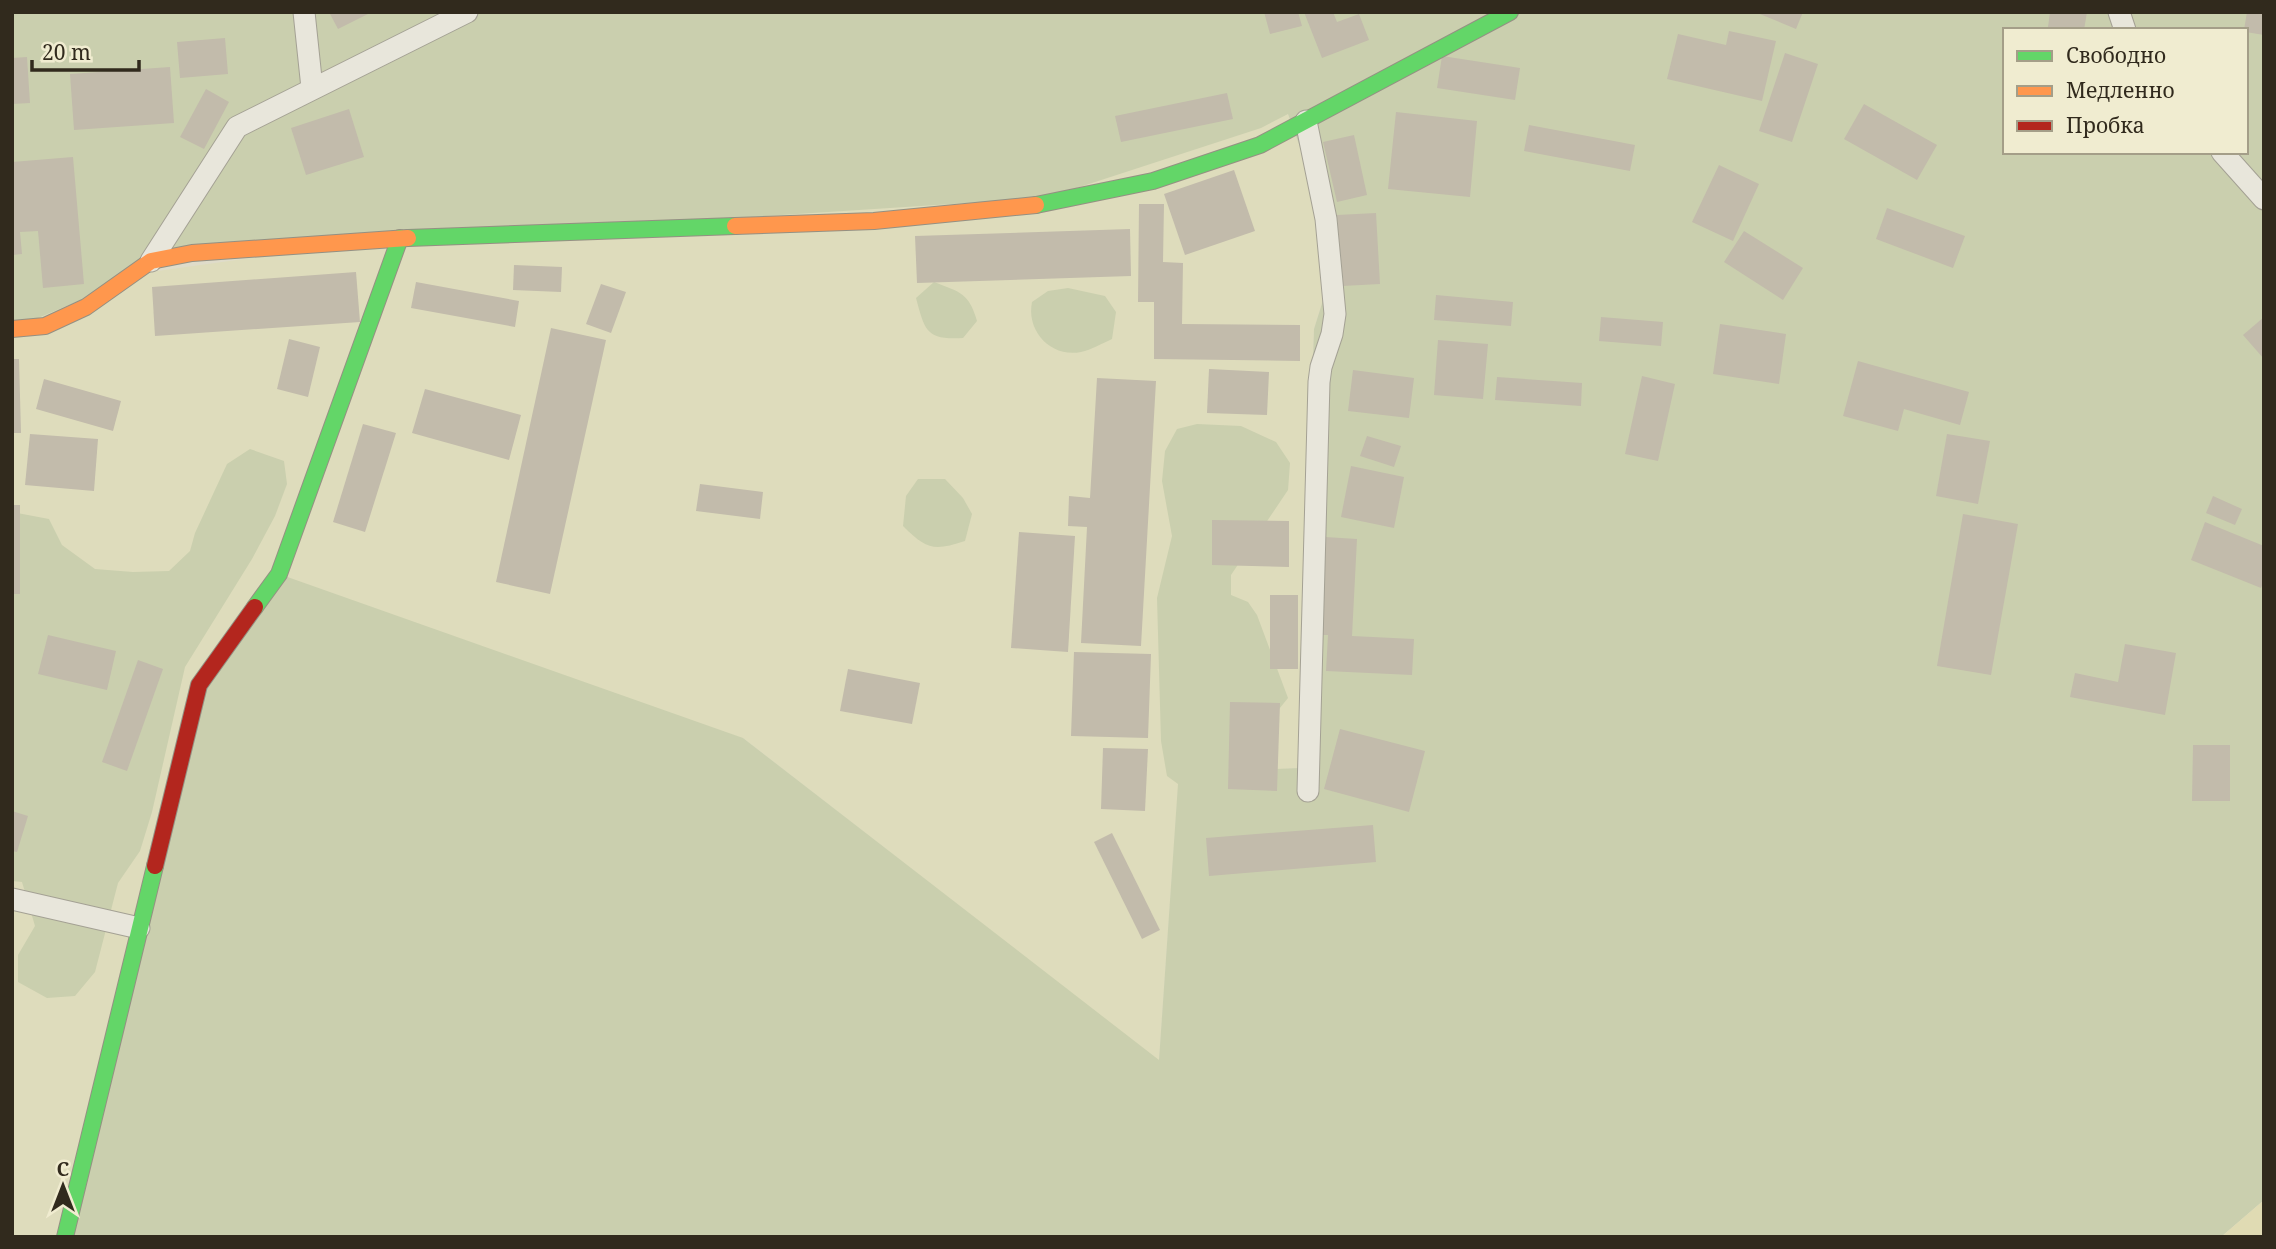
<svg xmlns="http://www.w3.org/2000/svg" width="2276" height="1249" font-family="'Noto Serif',serif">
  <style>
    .farmland { fill: #dedcbc }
    .green { fill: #cacfae; fill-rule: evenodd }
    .sand { fill: #e0dbb3 }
    .building { fill: #c2bbab }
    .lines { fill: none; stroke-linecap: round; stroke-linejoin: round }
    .lane-casing { stroke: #a4a194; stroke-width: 23 }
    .fast-casing { stroke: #949083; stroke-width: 18 }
    .slow-casing { stroke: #949083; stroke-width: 18 }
    .jam-casing { stroke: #949083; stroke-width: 18 }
    .lane { stroke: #e8e6db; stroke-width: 21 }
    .fast { stroke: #63d668; stroke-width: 16 }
    .slow { stroke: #ff974d; stroke-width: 16 }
    .jam { stroke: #b3261e; stroke-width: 16 }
  </style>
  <rect width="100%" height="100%" fill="#dfdcca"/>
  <polygon class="farmland" points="1288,114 1318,197 1324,297 1314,329 1300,768 1179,775 1159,1061 743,738 65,1237 12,1237 12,329 129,275"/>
  <g class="green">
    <path d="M12,12H2264V1200L2221,1237H65L199,685L279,574L743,738L1159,1060L1178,784L1167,776L1161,741L1157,598L1172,536L1162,481L1165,451L1177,429L1197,424L1241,426L1276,442L1290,463L1288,490L1231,575V595L1248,602L1257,615L1288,698L1229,771L1299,768L1314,329L1324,297L1318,197L1288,114L1261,128L1046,198L192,253L12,329ZM2005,30H2246V152H2005Z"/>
    <path d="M934,282C960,292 969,293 977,321L963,338C926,340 925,331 916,298Z"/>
    <path d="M1068,288L1105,296L1116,312L1112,339C1103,343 1091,350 1081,352C1051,358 1026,331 1032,302L1048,291Z"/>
    <polygon points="250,449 284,461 287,484 275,516 252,559 185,667 152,812 140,851 118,883 95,972 75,996 47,998 18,982 18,955 35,926 22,882 12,881 12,512 49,519 62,545 95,569 133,572 169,571 190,551 195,533 227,464"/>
    <path d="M918,479H945L963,498L972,514L965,541C934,551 927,550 903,526L906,496Z"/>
  </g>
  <polygon class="sand" points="2264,1200 2264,1237 2221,1237"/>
  <g class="building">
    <polygon points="329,12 372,12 338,29"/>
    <polygon points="1264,12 1298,12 1302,26 1270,34"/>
    <polygon points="1304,12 1333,12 1337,22 1359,14 1369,40 1322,58"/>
    <polygon points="1755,12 1803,12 1796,29"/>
    <polygon points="2050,12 2087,12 2084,30 2048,27"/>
    <polygon points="2247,12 2264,12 2264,35 2246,32 2244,30"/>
    <polygon points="1729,31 1776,41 1762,101 1667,79 1678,34 1726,45"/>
    <polygon points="225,38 228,74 180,78 177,42"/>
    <polygon points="1785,53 1818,64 1792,142 1759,131"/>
    <polygon points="1442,56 1520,68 1515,100 1437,88"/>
    <polygon points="27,57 30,103 12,104 12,58"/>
    <polygon points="170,67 174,123 74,130 70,74"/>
    <polygon points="206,89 229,102 204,149 180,137"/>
    <polygon points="1227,93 1233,119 1121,142 1115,116"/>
    <polygon points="1864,104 1937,145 1917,180 1844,139"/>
    <polygon points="349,109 364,157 306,175 291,128"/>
    <polygon points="1396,112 1477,121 1470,197 1388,189"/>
    <polygon points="1529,125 1635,145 1630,171 1524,151"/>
    <polygon points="1354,135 1367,195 1337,202 1323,142"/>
    <polygon points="73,157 84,284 43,288 38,231 20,232 22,254 12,255 12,162"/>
    <polygon points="1719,165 1759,184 1733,241 1692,222"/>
    <polygon points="1234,170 1255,231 1185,255 1164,194"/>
    <polygon points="1139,204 1164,204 1163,262 1183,263 1182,324 1300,325 1300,361 1154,359 1154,302 1138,302"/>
    <polygon points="1887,208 1965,236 1953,268 1876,239"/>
    <polygon points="1376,213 1380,284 1342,286 1337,215"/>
    <polygon points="1130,229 1131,276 917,283 915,236"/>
    <polygon points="1744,231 1803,268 1783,300 1724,262"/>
    <polygon points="514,265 562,267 561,292 513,290"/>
    <polygon points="356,272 360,322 155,336 152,287"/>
    <polygon points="416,282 519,301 515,327 411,308"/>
    <polygon points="601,284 626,292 611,333 586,324"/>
    <polygon points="1436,295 1513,302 1511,326 1434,320"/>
    <polygon points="1601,317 1663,322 1661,346 1599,341"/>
    <polygon points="2264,317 2264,359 2243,335"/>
    <polygon points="1720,324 1786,334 1779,384 1713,374"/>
    <polygon points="551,328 606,340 550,594 496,582"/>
    <polygon points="289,339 320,347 308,397 277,389"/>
    <polygon points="1438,340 1488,344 1483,399 1434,395"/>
    <polygon points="12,359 19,359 21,433 12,433"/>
    <polygon points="1858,361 1969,392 1960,425 1904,409 1898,431 1843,416"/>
    <polygon points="1209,369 1269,372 1267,415 1207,413"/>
    <polygon points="1353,370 1414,378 1409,418 1348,411"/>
    <polygon points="1642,376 1675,384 1658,461 1625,454"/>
    <polygon points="1497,377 1582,383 1581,406 1495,400"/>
    <polygon points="1097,378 1156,381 1141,646 1081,643 1087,527 1068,526 1069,496 1090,498"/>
    <polygon points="44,379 121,401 113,431 36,409"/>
    <polygon points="425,389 521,415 509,460 412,433"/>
    <polygon points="363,424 396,433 365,532 333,522"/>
    <polygon points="30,434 98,439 94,491 25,485"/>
    <polygon points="1947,434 1990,441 1978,504 1936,496"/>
    <polygon points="1367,436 1401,446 1394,467 1360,456"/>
    <polygon points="1351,466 1404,477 1394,528 1341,517"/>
    <polygon points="700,484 763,492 760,519 696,511"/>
    <polygon points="2213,496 2242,509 2235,525 2206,513"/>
    <rect x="12" y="505" width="8" height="89"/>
    <polygon points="1963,514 2018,524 1991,675 1937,666"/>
    <polygon points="1212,520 1289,521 1289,567 1212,565"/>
    <polygon points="2205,522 2264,546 2264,581 2261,588 2191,560"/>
    <polygon points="1019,532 1075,536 1068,652 1011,648"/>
    <polygon points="1325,537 1357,539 1352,636 1414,639 1412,675 1326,671 1328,635 1319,635"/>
    <rect x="1270" y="595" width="28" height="74"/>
    <polygon points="48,635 116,651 107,690 38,674"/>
    <polygon points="2125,644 2176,653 2165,715 2070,697 2075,673 2118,682"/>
    <polygon points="1074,652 1151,654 1148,738 1071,736"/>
    <polygon points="138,660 163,669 127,771 102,762"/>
    <polygon points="848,669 920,683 912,724 840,711"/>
    <polygon points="1230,702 1280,703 1277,791 1228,789"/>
    <polygon points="1340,729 1425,751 1409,812 1324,789"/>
    <polygon points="2193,745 2230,745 2230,801 2192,801"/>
    <polygon points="1103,748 1148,749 1145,811 1101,809"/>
    <polygon points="12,811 28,816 17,852 12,851"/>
    <polygon points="1373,825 1376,862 1209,876 1206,838"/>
    <polygon points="1112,833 1160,930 1142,939 1094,842"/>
  </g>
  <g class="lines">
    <g class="lane-casing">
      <g id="lane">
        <polyline points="304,12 312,88"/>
        <polyline points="2119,12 2125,30"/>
        <polyline points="1306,121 1326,219 1335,314 1332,334 1321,367 1319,382 1308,791"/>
        <polyline points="2222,152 2264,199"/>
        <polyline points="151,261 237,127 467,12"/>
        <polyline points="12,899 139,928"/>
      </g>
    </g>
    <g class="fast-casing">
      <g id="fast">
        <polyline points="1036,205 1153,181 1260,145 1510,12"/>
        <polyline points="408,238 735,226"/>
        <polyline points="255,607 279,574 400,238"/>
        <polyline points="65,1237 155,866"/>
      </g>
    </g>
    <g class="slow-casing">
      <g id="slow">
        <polyline points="735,226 874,221 1036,205"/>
        <polyline points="12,329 45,326 86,307 151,261 192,253 408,238"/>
      </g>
    </g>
    <g class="jam-casing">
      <polyline id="jam" points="155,866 199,685 255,607"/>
    </g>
    <use href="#lane" class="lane"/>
    <use href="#fast" class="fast"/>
    <use href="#slow" class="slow"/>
    <use href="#jam" class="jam"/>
  </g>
  <rect width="2276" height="1249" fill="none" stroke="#312a1d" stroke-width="28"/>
  <rect x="2003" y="28" width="245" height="126" fill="#f0ecd0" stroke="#a49e88" stroke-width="2"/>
  <rect x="2017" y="51" width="35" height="10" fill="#63d668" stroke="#a49e88" stroke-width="2"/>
  <text x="2066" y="63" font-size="21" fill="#312a1d">Свободно</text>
  <rect x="2017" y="86" width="35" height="10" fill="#ff974d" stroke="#a49e88" stroke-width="2"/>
  <text x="2066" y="98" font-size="21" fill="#312a1d">Медленно</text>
  <rect x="2017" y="121" width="35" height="10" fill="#b3261e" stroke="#a49e88" stroke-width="2"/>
  <text x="2066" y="133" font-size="21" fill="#312a1d">Пробка</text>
  <g transform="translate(63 1186)" stroke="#f0ecd0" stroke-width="5" paint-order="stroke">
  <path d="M0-5L12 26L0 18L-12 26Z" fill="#312a1d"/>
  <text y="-10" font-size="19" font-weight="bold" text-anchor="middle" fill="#312a1d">С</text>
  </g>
  <path d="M32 60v10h107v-10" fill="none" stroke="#312a1d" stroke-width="3.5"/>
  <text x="42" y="60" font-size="21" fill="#312a1d" stroke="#f0ecd0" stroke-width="5" paint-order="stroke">20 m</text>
</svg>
